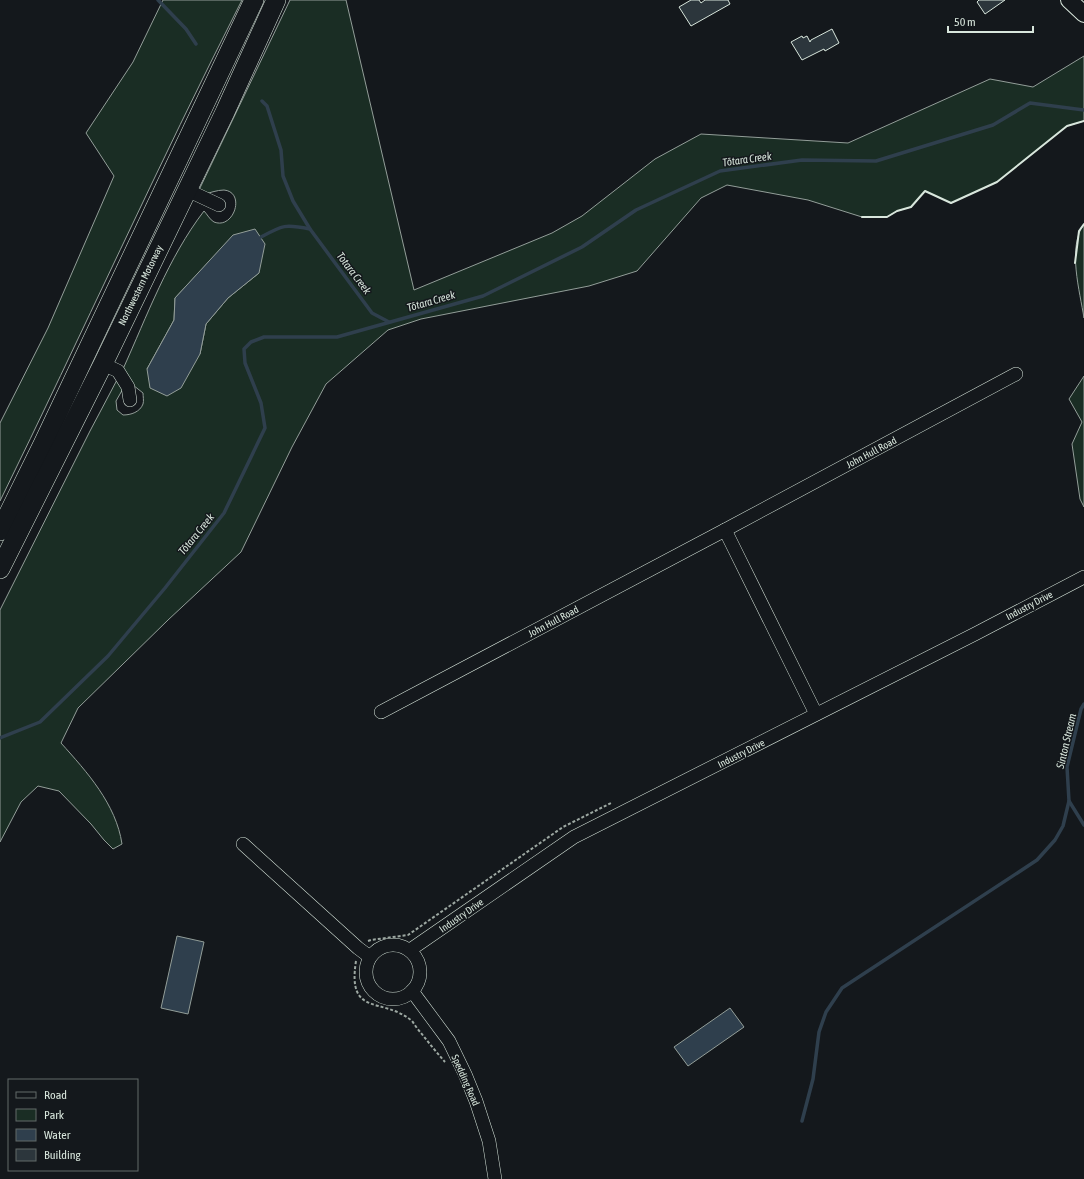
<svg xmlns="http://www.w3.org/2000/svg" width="1084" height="1179" font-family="'Asap Condensed',sans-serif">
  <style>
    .green { fill: #1a2d24; stroke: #939e99; fill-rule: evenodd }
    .water { fill: #2f3f4d; stroke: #939e99 }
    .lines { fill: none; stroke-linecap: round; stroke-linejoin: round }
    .stream { stroke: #2f3f4d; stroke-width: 3.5 }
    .building { fill: #2c363c; stroke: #d8e6dc }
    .minor-casing { stroke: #d8e6dc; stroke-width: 14 }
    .major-casing { stroke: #d8e6dc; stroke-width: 18 }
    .highway-casing { stroke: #d8e6dc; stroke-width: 20 }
    .path { stroke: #9da8a2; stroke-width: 2; stroke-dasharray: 3 2; stroke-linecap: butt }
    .minor { stroke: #14181c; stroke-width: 13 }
    .major { stroke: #14181c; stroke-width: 16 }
    .highway { stroke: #14181c; stroke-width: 19 }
    .wall { stroke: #d8e6dc; stroke-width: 2 }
    .labels { text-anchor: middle; stroke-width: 3; stroke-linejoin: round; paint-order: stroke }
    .street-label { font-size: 10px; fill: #d8e6dc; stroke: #14181c }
    .water-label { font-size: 11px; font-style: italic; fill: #d8e6dc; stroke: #14181c }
  </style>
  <rect width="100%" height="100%" fill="#14181c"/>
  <g class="green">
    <path d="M163,0H242C158,165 82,334 0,501V423L48,328L114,176L86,133L133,62Z"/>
    <path d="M290,0H346L414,290L552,233L582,216L655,159L701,134L848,143L990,79L1033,87L1084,56V121L1067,126L997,182L951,203L925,191L911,207L897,211L887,217H862L808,200L727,185L701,198L637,271L589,286L421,319L388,330L326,384L292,447L241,552L168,620L78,708L61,743C87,772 116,804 122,844L113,849L104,840L91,824L59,791L38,786L21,802L0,842V610L90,431L118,378L124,387L116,401L117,410L123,415C131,415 140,412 143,404C144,401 143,396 143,393L133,385L123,369C147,316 168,258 204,211C207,214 210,220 214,222C234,230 246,192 224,190C217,190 209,193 202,195L199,190ZM233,236L259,273L228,298L206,324L200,354L147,369L174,320L175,298Z"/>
    <path d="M1084,224V318C1080,292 1067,247 1084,224Z"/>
    <polygon points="1084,376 1084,507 1080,499 1072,444 1082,422 1069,399"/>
  </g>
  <g class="water">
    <polygon points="255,229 265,244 259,273 228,298 206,324 200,354 181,388 167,396 150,388 147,369 174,320 175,298 233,235"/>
    <polygon points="177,936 204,942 188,1014 161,1008"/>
    <polygon points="730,1008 744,1027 688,1066 674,1047"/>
  </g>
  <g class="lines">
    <g class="stream">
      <polyline points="158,0 186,29 196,44"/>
      <polyline points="262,101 267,106 281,150 283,176 293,201 310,229 372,313 389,322"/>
      <path d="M261,237C283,225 285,224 310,229"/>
      <polyline points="1084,704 1081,709 1067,767 1069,801 1084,825"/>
      <polyline points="0,738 40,722 108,656 165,588 224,513 265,428 261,403 245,363 244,349 251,342 264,337 337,337 483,296 582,247 636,210 720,171 802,160 876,161 993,125 1030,103 1084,110"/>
      <polyline points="802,1121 813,1079 819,1032 826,1012 842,988 1037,860 1055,840 1063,826 1069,801"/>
    </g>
  </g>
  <g class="building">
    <polygon points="691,0 699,0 701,3 705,0 728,0 730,4 691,26 679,7"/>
    <polygon points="979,0 1005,0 985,14 977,2"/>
    <polygon points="832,29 839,43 825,51 824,49 802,60 791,42 802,36 803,38 807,36 810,42 811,40"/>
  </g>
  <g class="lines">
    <g class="minor-casing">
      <g id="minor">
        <polyline points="187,190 219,205"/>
        <polyline points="103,364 118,371 128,387 130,400"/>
        <polyline points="725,530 816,714"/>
        <polyline points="381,712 725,530 1016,374"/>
        <polyline points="243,844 358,948 370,957"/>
        <circle cx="393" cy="972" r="27"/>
        <polyline points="410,950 574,837 975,634 1084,577"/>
        <polyline points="412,991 449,1041 465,1074 476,1101 489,1141 495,1179"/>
      </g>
    </g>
    <g class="major-casing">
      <polyline id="major" points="1069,0 1084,14"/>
    </g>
    <g class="highway-casing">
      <g id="highway">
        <polyline points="0,531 43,444 254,0"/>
        <polyline points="0,569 103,364 225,112 276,0"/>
      </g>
    </g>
    <g class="path">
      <polyline points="368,941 371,940 408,935 563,827 611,803"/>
      <path d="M356,961C347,1018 382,996 412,1021C415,1025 418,1030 421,1033C429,1043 437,1053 445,1062"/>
    </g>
    <use href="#minor" class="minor"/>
    <use href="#major" class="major"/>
    <use href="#highway" class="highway"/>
    <g class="wall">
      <polyline points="862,217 887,217 897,211 911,207 925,191 951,203 997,182 1067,126 1084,121"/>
      <polyline points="1075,263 1079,231 1084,224"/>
    </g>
  </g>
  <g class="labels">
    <g class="street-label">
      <text transform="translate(140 285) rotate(-64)" y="4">Northwestern Motorway</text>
      <text transform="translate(871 452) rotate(-28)" y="4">John Hull Road</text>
      <text transform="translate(1029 605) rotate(-28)" y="4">Industry Drive</text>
      <text transform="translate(553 621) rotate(-28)" y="4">John Hull Road</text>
      <text transform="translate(741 753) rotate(-27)" y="4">Industry Drive</text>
      <text transform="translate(461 915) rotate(-35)" y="4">Industry Drive</text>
      <text transform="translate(466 1080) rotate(66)" y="4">Spedding Road</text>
    </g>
    <g class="water-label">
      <text transform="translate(747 159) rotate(-8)" y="4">Tōtara Creek</text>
      <text transform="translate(354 273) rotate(53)" y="4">Totara Creek</text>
      <text transform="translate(431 301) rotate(-16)" y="4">Tōtara Creek</text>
      <text transform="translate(196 534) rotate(-51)" y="4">Tōtara Creek</text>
      <text transform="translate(1066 741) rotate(-77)" y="4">Sinton Stream</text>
    </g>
  </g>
  <rect x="8" y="1079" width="130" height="92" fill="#14181c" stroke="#626a69"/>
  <rect x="16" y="1092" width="20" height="6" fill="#14181c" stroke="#626a69"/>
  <text x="44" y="1099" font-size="12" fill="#d8e6dc">Road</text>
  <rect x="16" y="1109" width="20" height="12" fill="#1a2d24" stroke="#626a69"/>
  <text x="44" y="1119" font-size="12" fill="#d8e6dc">Park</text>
  <rect x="16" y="1129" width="20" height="12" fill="#2f3f4d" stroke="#626a69"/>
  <text x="44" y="1139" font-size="12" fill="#d8e6dc">Water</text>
  <rect x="16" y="1149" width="20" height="12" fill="#2c363c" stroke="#626a69"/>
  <text x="44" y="1159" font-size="12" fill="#d8e6dc">Building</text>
  <path d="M948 26v6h85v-6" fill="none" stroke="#d8e6dc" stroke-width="2"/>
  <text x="954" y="26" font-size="12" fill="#d8e6dc" stroke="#14181c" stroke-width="3" paint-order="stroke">50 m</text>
</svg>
